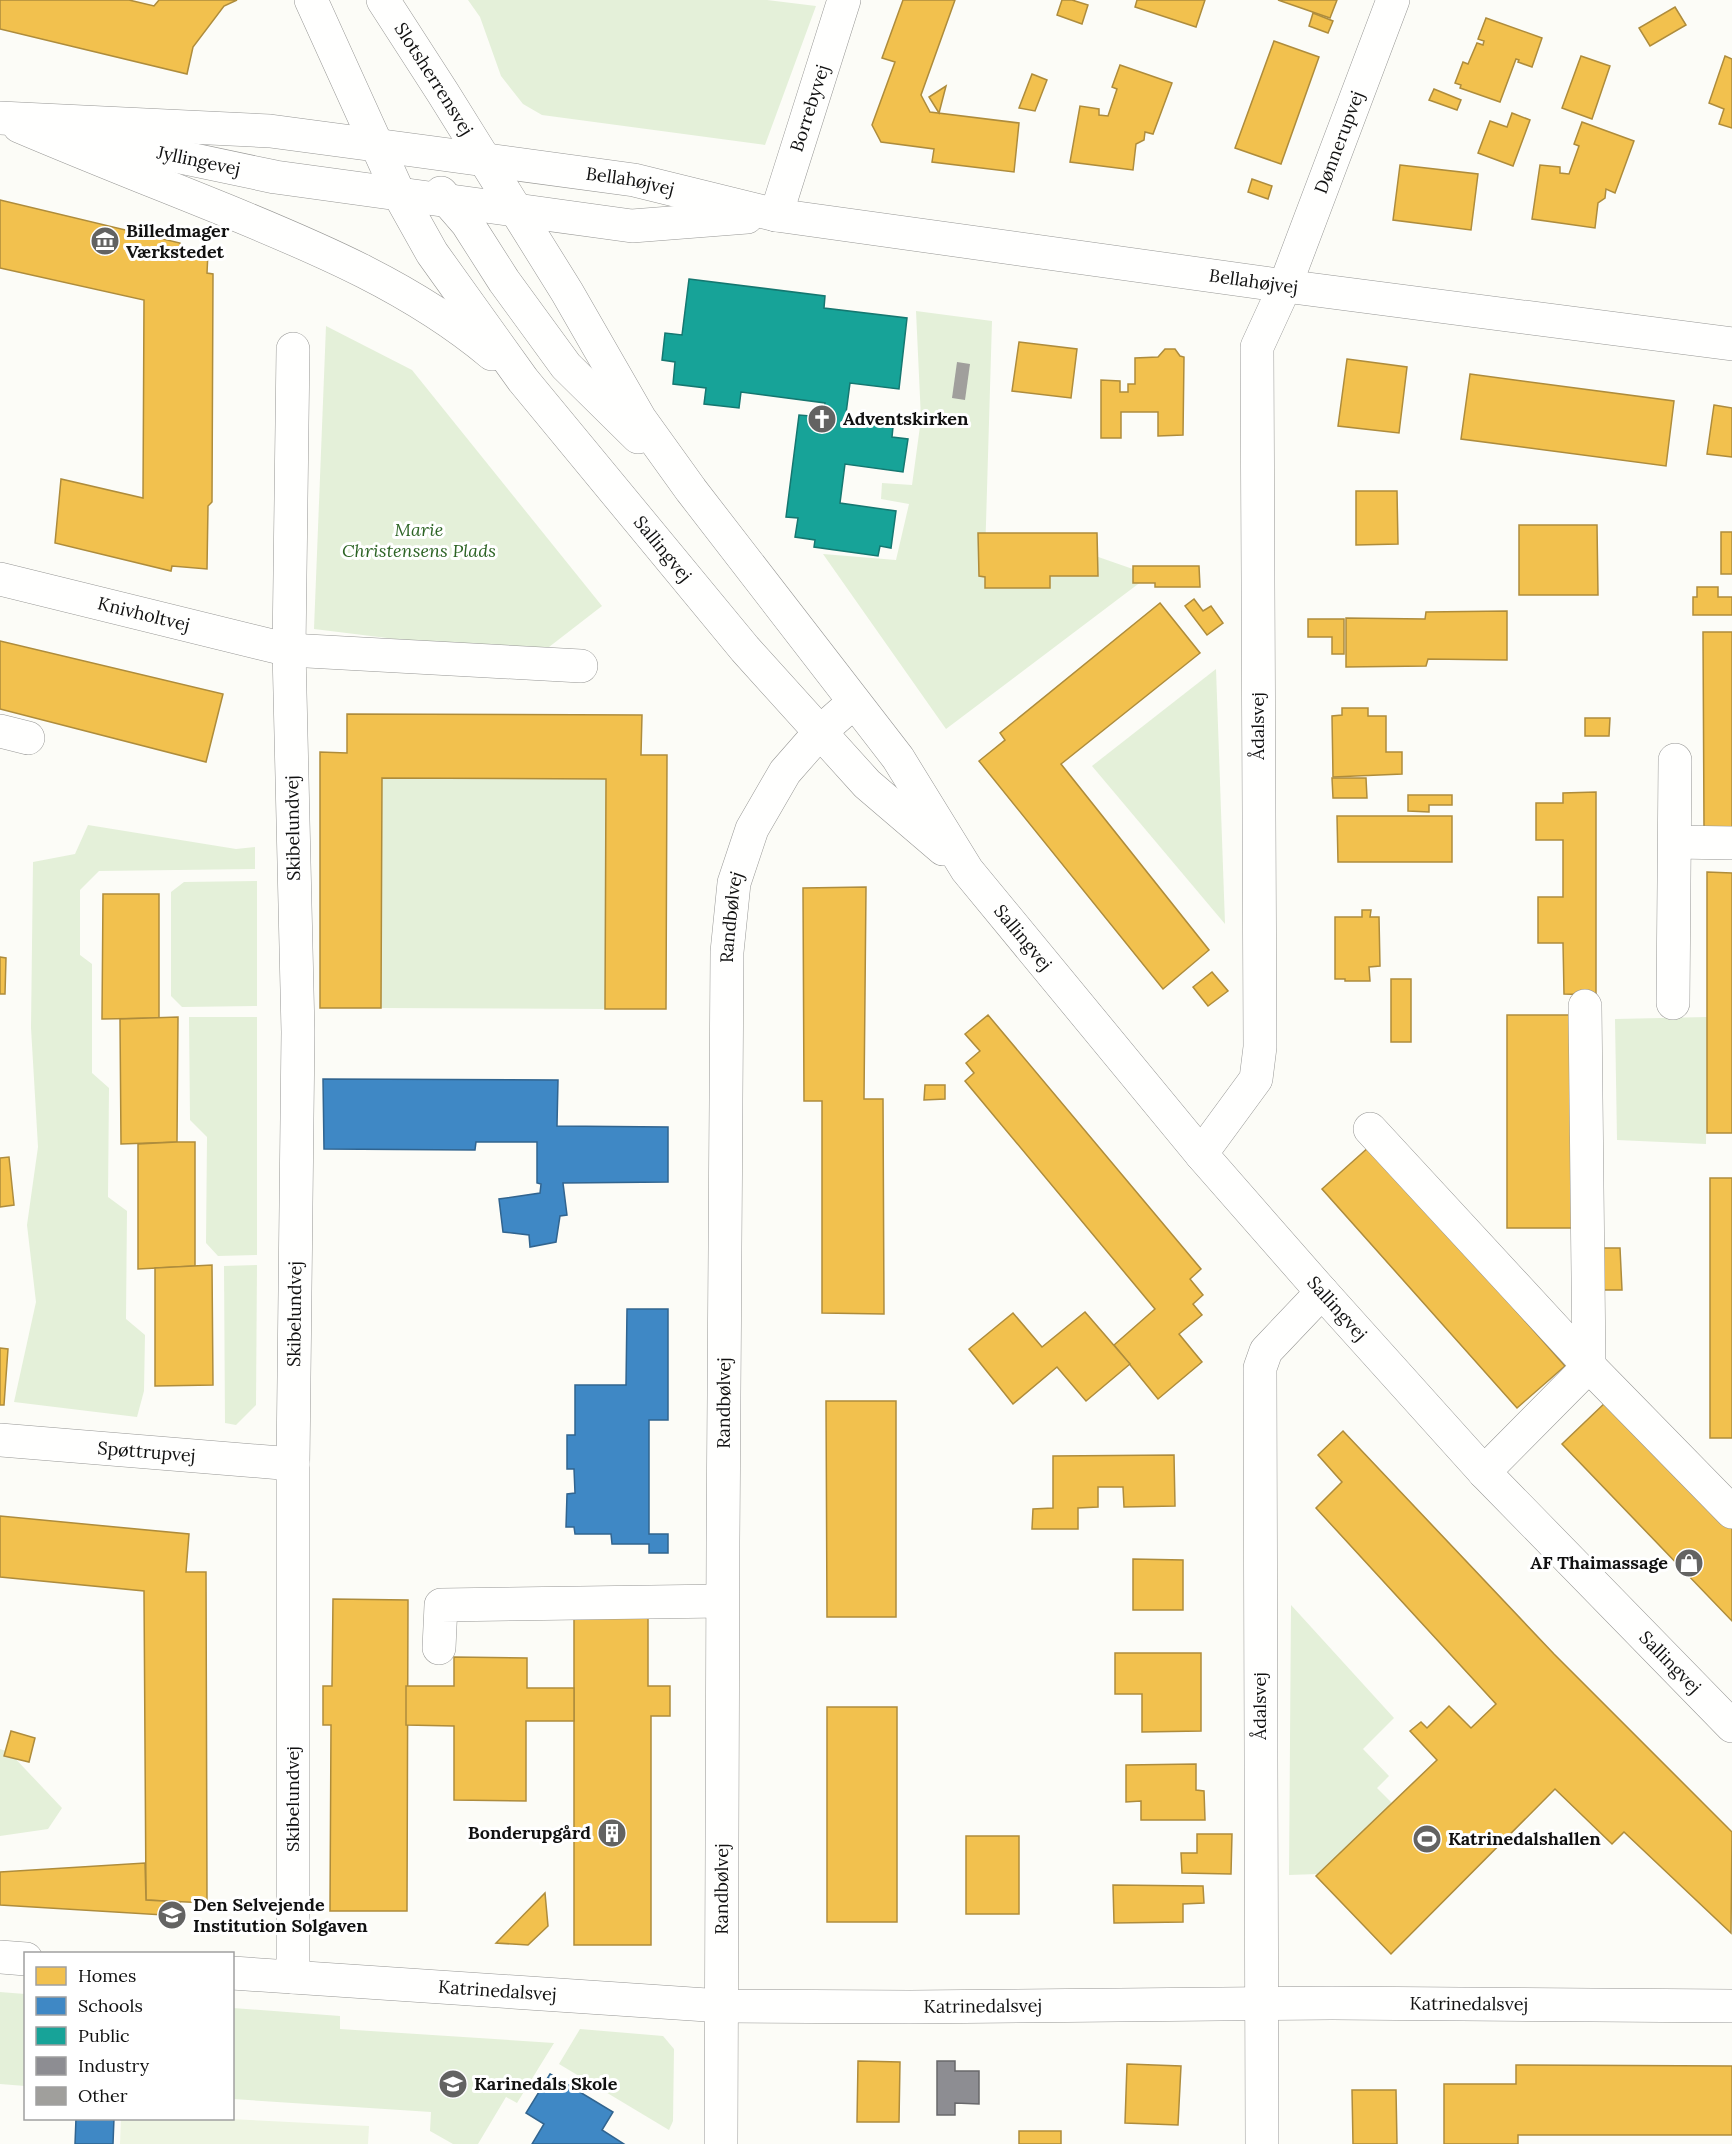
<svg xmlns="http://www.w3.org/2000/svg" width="1732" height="2144" font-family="Lora,serif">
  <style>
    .green { fill: #e4f0d9 }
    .pitch { fill: #eef5e2 }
    .homes { fill: #f2c14e; stroke: #ae8c3c; stroke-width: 1.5 }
    .schools { fill: #3f88c5; stroke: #31648f; stroke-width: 1.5 }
    .public { fill: #17a398; stroke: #157770; stroke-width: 1.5 }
    .industry { fill: #8d8d92; stroke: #68686b; stroke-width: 1.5 }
    .building { fill: #a09f9c }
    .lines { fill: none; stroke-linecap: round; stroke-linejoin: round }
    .minor-casing { stroke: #979795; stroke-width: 34 }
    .minor { stroke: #fffffe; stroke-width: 33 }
    .labels { text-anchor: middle; stroke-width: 6; stroke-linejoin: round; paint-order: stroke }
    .street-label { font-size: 18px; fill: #111; stroke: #fff }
    .poi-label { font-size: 18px; font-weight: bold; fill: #111; stroke: #fff; text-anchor: start }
    .park-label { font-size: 18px; font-style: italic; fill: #2d6425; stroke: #fff }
  </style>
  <rect width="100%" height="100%" fill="#fcfcf7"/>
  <g class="green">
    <polygon points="468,0 767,0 816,6 765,145 542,115 523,104 501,76 480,17"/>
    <polygon points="916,311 992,321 985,557 1084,552 1150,575 946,729 823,554 896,560 909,504 881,499 882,483 912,485 921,419"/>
    <polygon points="326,326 412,370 602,606 549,647 509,653 314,629"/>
    <polygon points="1216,669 1225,924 1092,766"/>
    <polygon points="382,778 606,779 605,1009 381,1008"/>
    <polygon points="88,825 236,849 255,847 255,869 99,871 80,890 80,955 92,964 92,1073 109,1088 108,1197 127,1211 126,1319 145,1335 144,1391 137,1417 14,1402 36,1302 27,1225 38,1147 31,1028 33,862 75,854"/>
    <polygon points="257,881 257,1006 182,1007 171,996 171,892 184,882"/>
    <polygon points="189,1017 257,1017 257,1255 218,1256 206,1243 207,1137 190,1120"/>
    <polygon points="1707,1017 1706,1144 1617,1140 1615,1019"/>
    <polygon points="257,1265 256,1405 236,1425 225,1423 224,1266"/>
    <polygon points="1291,1605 1394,1718 1363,1749 1389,1776 1377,1788 1392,1803 1318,1874 1289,1875"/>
    <polygon points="0,1749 9,1752 62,1808 48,1829 0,1836"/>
    <polygon points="0,1992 25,1994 25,2086 0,2084"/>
    <polygon points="233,2008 340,2016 340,2029 554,2043 517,2103 506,2097 478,2144 453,2144 430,2131 431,2112 233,2099"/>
    <polygon points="580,2029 663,2036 674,2049 673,2121 669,2130 559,2064"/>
  </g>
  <polygon class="pitch" points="121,2119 229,2119 369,2126 368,2144 120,2144"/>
  <g class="homes">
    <polygon points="0,0 129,0 154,6 159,0 237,0 224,6 193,47 187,74 0,29"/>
    <polygon points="903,0 955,0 921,95 930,112 1019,123 1014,172 932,162 934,149 881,142 872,125 895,62 882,58"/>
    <polygon points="1062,0 1072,0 1088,5 1082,24 1057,15"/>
    <polygon points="1137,0 1205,0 1196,27 1135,7"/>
    <polygon points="1278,0 1337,0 1330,18"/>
    <polygon points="1675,7 1686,25 1650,46 1639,28"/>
    <polygon points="1313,13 1333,21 1328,33 1309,26"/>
    <polygon points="1486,18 1542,38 1532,67 1518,62 1519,60 1516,59 1500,102 1460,88 1461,85 1455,83 1463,62 1468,64 1477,43 1483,45 1484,41 1478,39"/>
    <polygon points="1274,41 1319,57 1281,164 1235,148"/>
    <polygon points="1581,56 1610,66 1592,119 1562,108"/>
    <polygon points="1725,56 1732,59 1732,128 1719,124 1724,109 1709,103"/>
    <polygon points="1120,65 1172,83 1153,134 1145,132 1144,140 1136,144 1133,170 1070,162 1080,106 1099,109 1099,115 1108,116 1117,89 1112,87"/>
    <polygon points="1032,74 1047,80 1035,111 1019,108"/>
    <polygon points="946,86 939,113 929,97"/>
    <polygon points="1434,89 1461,100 1457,110 1429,100"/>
    <polygon points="1512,113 1530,120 1513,166 1478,153 1490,121 1507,127"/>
    <polygon points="1582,122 1634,141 1615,193 1606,189 1605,198 1598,203 1595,228 1532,219 1540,165 1560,167 1560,173 1569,174 1579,146 1574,144"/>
    <polygon points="1400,165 1478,174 1471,230 1393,220"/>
    <polygon points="1252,179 1272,186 1268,199 1248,192"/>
    <polygon points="0,200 180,243 180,254 208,252 207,273 213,274 212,502 208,506 207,569 172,566 171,571 55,543 61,479 143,498 144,300 0,268"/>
    <polygon points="1019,342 1077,349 1071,398 1012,391"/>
    <polygon points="1165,349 1175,349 1180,356 1184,357 1183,435 1158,436 1158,412 1121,412 1121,438 1101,438 1101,380 1120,381 1120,392 1128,392 1128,384 1135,384 1135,358 1158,357"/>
    <polygon points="1347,359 1407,367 1399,433 1338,426"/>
    <polygon points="1470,374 1674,401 1666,466 1461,439"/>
    <polygon points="1714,405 1732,408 1732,457 1707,454"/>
    <polygon points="1356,491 1397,491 1398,544 1356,545"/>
    <polygon points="1519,525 1597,525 1598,595 1519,595"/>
    <rect x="1721" y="532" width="11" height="42"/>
    <polygon points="978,533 1097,533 1098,576 1050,576 1050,588 985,588 985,577 979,576"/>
    <polygon points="1133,566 1199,566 1200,587 1155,587 1155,583 1133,583"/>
    <polygon points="1697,587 1718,587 1718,597 1732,597 1732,615 1693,615 1693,597 1697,597"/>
    <polygon points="1194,599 1203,611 1211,606 1223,623 1207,635 1185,606"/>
    <polygon points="1160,603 1200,653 1061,764 1209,950 1163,989 979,761 1005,740 1000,733"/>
    <polygon points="1507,611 1507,660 1428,659 1426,666 1346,667 1346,618 1425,619 1426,612"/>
    <polygon points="1308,619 1344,619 1344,654 1332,654 1332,637 1308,637"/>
    <polygon points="1703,632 1732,632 1732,827 1704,827"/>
    <polygon points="0,641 223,694 206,762 0,709"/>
    <polygon points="1342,708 1368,708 1368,716 1386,716 1386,752 1402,752 1402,774 1333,777 1332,716 1342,715"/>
    <polygon points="347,714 642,715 641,755 667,755 666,1009 605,1009 606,779 382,778 381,1008 320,1008 320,752 347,753"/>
    <polygon points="1585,718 1610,718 1609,736 1585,736"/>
    <polygon points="1332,778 1366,778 1367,798 1333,798"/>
    <polygon points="1596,792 1596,995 1564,994 1563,943 1538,943 1538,897 1563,897 1563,840 1536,840 1536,803 1563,803 1563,793"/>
    <polygon points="1408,795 1452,795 1452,805 1429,805 1429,812 1408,811"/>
    <polygon points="1337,816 1452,816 1452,862 1338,862"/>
    <polygon points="1707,872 1732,873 1732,1133 1707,1133"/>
    <polygon points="866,887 864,1099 883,1099 884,1314 822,1313 822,1101 804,1101 803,888"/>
    <polygon points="103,894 159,894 159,1018 102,1019"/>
    <polygon points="1362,910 1371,910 1370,917 1379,917 1380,966 1369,967 1370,981 1345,981 1345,979 1335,979 1335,917 1362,917"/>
    <polygon points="0,957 6,958 5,994 0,994"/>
    <polygon points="1212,972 1228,991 1208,1006 1193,987"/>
    <rect x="1391" y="979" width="20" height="63"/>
    <polygon points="988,1015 1201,1269 1190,1279 1203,1295 1193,1304 1202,1315 1179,1334 1202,1362 1158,1399 1114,1345 1155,1309 965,1081 974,1073 966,1063 980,1051 965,1034"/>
    <polygon points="1507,1015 1573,1015 1572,1228 1507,1228"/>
    <polygon points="178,1017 177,1142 121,1144 120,1019"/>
    <polygon points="925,1085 945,1085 945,1099 924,1100"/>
    <polygon points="177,1142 195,1142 195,1266 138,1269 138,1144"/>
    <polygon points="1370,1146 1565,1366 1517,1408 1322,1189"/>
    <polygon points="9,1157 14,1205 0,1207 0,1158"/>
    <rect x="1710" y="1178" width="22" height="260"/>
    <polygon points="1601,1248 1620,1248 1622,1290 1601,1290"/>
    <polygon points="212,1265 213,1385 155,1386 155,1268"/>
    <polygon points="1085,1312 1130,1364 1086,1401 1057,1367 1013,1404 969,1349 1013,1313 1042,1347"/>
    <polygon points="0,1348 8,1349 4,1405 0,1405"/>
    <polygon points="1608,1400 1732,1528 1732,1621 1562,1444"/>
    <polygon points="826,1401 896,1401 896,1617 827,1617"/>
    <polygon points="1343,1431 1554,1654 1732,1832 1731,1933 1624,1832 1612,1844 1555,1789 1391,1954 1316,1876 1437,1760 1410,1731 1421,1722 1427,1728 1449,1706 1471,1728 1496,1704 1316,1508 1342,1482 1318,1455"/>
    <polygon points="1174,1455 1175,1506 1124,1507 1123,1487 1098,1487 1098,1507 1078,1508 1078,1529 1032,1529 1033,1509 1053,1508 1053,1456"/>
    <polygon points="0,1516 189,1534 186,1572 206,1572 207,1903 146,1900 144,1591 0,1577"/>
    <polygon points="1133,1559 1183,1560 1183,1610 1133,1610"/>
    <polygon points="333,1599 408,1600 407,1911 330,1911 331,1725 323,1725 323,1686 332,1686"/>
    <polygon points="574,1616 648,1616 648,1686 670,1686 670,1716 651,1716 651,1945 574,1945"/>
    <polygon points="1115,1653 1201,1653 1201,1731 1142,1732 1142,1694 1115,1694"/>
    <polygon points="454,1657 527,1658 527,1688 574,1688 574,1721 526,1721 526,1801 454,1800 454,1726 406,1725 406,1686 454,1686"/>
    <rect x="827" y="1707" width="70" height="215"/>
    <polygon points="11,1731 35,1738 29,1762 4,1756"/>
    <polygon points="1196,1764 1196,1790 1204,1791 1205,1820 1141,1820 1141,1801 1126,1802 1126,1765"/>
    <polygon points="1197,1834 1232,1834 1231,1874 1182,1873 1181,1853 1197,1853"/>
    <rect x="966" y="1836" width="53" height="78"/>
    <polygon points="145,1863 146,1900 180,1902 180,1916 0,1905 0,1872"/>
    <polygon points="1113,1885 1203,1886 1204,1903 1183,1904 1183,1922 1114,1923"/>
    <polygon points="545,1893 548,1926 528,1945 496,1943"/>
    <polygon points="858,2061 900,2062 899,2122 857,2122"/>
    <polygon points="1127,2064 1181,2066 1178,2125 1125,2123"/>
    <polygon points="1516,2065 1732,2066 1732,2135 1518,2135 1518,2144 1444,2144 1444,2084 1516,2084"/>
    <polygon points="1352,2090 1396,2090 1397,2144 1353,2144"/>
    <rect x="1019" y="2131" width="42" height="13"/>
  </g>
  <g class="schools">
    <polygon points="323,1079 558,1080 557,1126 668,1127 668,1182 563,1183 567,1215 560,1216 556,1242 530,1247 529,1235 503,1232 499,1199 540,1193 541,1184 537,1183 537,1142 476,1142 475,1150 324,1149"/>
    <polygon points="627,1309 668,1309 668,1420 649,1420 649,1534 668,1534 668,1553 649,1553 649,1544 612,1544 611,1534 575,1534 574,1527 566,1527 567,1494 575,1493 574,1469 567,1469 567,1435 575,1435 575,1385 626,1385"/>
    <polygon points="550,2074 613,2112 602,2130 624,2144 532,2144 544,2124 526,2113"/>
    <polygon points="76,2118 114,2118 113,2144 75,2144"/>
  </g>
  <polygon class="public" points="689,279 825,296 824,308 907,318 899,389 850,383 845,421 893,427 892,437 908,439 903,472 845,464 840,503 896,511 891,548 880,546 878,556 814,547 815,540 795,537 798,518 786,517 799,415 823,417 825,403 741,392 739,408 704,404 706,388 673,384 675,362 662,360 665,333 682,335"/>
  <polygon class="industry" points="937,2061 955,2061 955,2071 979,2071 979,2104 955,2103 955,2115 937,2115"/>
  <polygon class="building" points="957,362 970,364 965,400 952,398"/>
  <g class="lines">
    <g class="minor-casing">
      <g id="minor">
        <path id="s1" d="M311,0L399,194L432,253L523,380L745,649L867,784L943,849"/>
        <path id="s2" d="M383,0L443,93L567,292L640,419L691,490L898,758L967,870L1201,1154L1322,1292L1484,1472L1732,1726"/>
        <path id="s3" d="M0,118L270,131L375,145L634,180L776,215L1285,286L1732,344"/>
        <path d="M19,126C87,155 156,182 225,210C320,249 413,288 492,354"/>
        <path id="s4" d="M95,139L275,177L603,222L632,226L747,217"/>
        <polyline points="441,193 467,223 504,281 566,366 638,437"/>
        <path id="s5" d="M776,215L844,0"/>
        <path id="s6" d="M0,579L289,650L581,666"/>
        <polyline points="0,731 28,738"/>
        <polyline points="1675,842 1732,843"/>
        <polyline points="1673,1003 1675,760"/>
        <polyline points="1370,1129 1589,1366 1732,1512"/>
        <path id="s7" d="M1201,1154L1256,1079L1260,1047L1257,347L1285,286L1393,0"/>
        <path id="s8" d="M0,1440L293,1464"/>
        <polyline points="1484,1472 1589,1366 1585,1006"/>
        <polyline points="439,1648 441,1605 722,1601"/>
        <polyline points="0,1957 26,1959"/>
        <path id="s9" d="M232,1973L722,2006L910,2007L1332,2003L1732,2006"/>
        <path id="s10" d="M293,1977V1464L298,1032L289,650L293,349"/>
        <path id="s11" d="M721,2144L723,1543L727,952L734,883L752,829L785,772L820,732L854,702"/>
        <polyline points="1262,2144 1260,1368 1266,1351 1322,1292"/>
      </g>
    </g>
    <use href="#minor" class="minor"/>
  </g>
  <defs>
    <g id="museum-disc" transform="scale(1.5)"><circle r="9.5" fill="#636362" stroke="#fff"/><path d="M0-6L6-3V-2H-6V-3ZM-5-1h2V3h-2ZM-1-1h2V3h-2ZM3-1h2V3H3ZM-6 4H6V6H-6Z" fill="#fff"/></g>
    <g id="church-disc" transform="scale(1.5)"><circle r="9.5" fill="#636362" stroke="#fff"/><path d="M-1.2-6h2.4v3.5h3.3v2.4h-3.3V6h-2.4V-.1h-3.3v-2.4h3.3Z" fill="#fff"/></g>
    <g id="shop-disc" transform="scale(1.5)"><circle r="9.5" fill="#636362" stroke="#fff"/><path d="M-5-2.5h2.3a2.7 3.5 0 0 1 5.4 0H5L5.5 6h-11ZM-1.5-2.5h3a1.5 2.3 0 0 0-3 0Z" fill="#fff"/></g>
    <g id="building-disc" transform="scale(1.5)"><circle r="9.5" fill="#636362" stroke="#fff"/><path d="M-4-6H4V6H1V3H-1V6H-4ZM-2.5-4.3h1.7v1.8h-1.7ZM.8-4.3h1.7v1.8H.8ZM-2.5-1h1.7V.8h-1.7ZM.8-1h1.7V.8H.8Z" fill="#fff"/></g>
    <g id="stadium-disc" transform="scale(1.5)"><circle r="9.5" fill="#636362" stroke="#fff"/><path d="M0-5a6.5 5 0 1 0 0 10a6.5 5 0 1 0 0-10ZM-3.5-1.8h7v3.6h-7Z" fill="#fff"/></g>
    <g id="school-disc" transform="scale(1.5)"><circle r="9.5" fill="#636362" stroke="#fff"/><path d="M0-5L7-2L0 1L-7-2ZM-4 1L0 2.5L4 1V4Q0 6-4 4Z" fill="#fff"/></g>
  </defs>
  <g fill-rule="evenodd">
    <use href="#museum-disc" x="105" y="241"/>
    <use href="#church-disc" x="822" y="419"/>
    <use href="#shop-disc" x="1689" y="1563"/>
    <use href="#building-disc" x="612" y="1833"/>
    <use href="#stadium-disc" x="1427" y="1839"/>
    <use href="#school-disc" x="172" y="1915"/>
    <use href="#school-disc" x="453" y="2084"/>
  </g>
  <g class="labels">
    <g class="street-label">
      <text dy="6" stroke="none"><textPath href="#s2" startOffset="94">Slotsherrensvej</textPath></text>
      <text dy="6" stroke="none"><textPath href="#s5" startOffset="112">Borrebyvej</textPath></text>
      <text dy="6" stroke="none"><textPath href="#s7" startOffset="1046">Dønnerupvej</textPath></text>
      <text dy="6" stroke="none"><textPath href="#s4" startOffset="106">Jyllingevej</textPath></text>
      <text dy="6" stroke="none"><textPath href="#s3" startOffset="634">Bellahøjvej</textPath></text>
      <text dy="6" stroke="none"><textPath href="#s3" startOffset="1266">Bellahøjvej</textPath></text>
      <text dy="6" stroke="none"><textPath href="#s1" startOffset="656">Sallingvej</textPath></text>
      <text dy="6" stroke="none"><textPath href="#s6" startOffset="148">Knivholtvej</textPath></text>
      <text transform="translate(1258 726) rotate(-90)" y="6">Ådalsvej</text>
      <text transform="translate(293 828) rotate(-91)" y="6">Skibelundvej</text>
      <text dy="6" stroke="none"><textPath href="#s11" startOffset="1227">Randbølvej</textPath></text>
      <text dy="6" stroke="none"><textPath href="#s2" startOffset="1137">Sallingvej</textPath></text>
      <text dy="6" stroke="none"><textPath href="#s2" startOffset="1623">Sallingvej</textPath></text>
      <text dy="6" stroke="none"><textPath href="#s10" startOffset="663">Skibelundvej</textPath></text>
      <text dy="6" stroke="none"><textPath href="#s11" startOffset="741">Randbølvej</textPath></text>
      <text dy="6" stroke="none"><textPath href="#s8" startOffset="147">Spøttrupvej</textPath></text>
      <text dy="6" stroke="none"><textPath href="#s2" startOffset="2109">Sallingvej</textPath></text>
      <text transform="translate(1260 1706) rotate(-90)" y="6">Ådalsvej</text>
      <text transform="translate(293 1799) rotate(-90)" y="6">Skibelundvej</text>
      <text dy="6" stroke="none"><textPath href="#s11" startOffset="255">Randbølvej</textPath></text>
      <text dy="6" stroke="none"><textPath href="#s9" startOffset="266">Katrinedalsvej</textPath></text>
      <text dy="6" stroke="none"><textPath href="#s9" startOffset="1238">Katrinedalsvej</textPath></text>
      <text dy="6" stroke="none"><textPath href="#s9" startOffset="752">Katrinedalsvej</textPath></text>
    </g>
    <g class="poi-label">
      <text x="126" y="237">Billedmager<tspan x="126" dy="21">Værkstedet</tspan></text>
      <text x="843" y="425">Adventskirken</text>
      <text x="1668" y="1569" text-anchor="end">AF Thaimassage</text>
      <text x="591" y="1839" text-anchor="end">Bonderupgård</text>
      <text x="1448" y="1845">Katrinedalshallen</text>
      <text x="193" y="1911">Den Selvejende<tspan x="193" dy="21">Institution Solgaven</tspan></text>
      <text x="474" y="2090">Karinedals Skole</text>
    </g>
    <g class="park-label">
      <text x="419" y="536">Marie<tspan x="419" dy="21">Christensens Plads</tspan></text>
    </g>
  </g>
  <rect x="24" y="1952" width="210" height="168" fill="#ffffff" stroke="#a0a0a0" stroke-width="1.5"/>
  <rect x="36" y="1967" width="30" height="18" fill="#f2c14e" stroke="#a0a0a0" stroke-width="1.5"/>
  <text x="78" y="1982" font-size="18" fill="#111111">Homes</text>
  <rect x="36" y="1997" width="30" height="18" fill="#3f88c5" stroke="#a0a0a0" stroke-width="1.5"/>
  <text x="78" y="2012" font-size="18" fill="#111111">Schools</text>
  <rect x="36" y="2027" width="30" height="18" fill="#17a398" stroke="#a0a0a0" stroke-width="1.5"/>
  <text x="78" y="2042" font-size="18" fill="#111111">Public</text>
  <rect x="36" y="2057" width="30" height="18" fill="#8d8d92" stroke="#a0a0a0" stroke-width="1.5"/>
  <text x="78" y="2072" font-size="18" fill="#111111">Industry</text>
  <rect x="36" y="2087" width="30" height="18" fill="#a09f9c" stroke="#a0a0a0" stroke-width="1.5"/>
  <text x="78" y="2102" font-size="18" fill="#111111">Other</text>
</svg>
